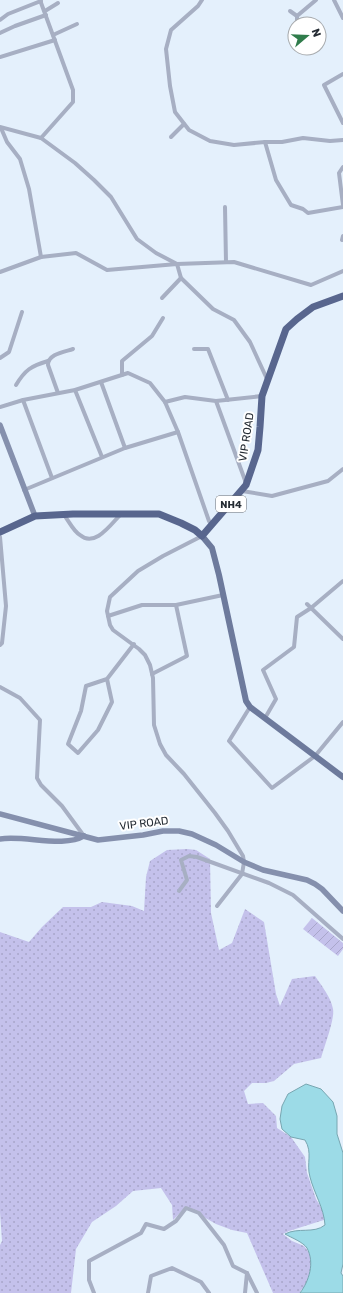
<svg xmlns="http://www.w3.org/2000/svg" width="343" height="1293" font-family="Rubik,sans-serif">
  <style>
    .grass { fill: url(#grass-dots) }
    .garden { fill: url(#garden-furrows) }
    .water { fill: #9cdbe7; stroke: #78a6b1 }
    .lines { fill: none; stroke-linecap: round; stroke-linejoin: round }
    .street { stroke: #a7afc3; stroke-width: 4 }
    .secondary { stroke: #8590ad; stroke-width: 5.5 }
    .primary { stroke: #6d7a9c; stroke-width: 6 }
    .highway { stroke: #58668e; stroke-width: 7 }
    .labels { text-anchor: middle; stroke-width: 4; stroke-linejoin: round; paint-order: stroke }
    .shield { fill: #fff; stroke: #666b71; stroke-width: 1 }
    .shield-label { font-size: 10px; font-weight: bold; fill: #252c34 }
    .street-label { font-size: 11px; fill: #252c34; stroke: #fff }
  </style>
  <defs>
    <pattern id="grass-dots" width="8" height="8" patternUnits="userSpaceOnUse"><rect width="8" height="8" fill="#c4c1eb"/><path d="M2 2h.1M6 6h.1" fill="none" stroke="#a8a6ca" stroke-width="1.8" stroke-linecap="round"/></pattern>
    <pattern id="garden-furrows" width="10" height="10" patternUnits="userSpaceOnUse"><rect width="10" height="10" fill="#c4c1eb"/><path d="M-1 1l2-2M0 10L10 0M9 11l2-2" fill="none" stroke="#a8a6ca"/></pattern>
  </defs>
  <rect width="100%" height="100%" fill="#e4f0fc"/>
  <path class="grass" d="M187,849L196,850L210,859L211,913L219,950L232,943L245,909L264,922L276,994L280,1006L292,979L315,976C321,985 331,997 333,1009C335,1019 324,1047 321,1058L294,1064L274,1081L266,1083H252L244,1091L248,1104L263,1103L276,1116L277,1128L291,1137L305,1157L307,1173L316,1199L324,1212L327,1219L289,1231L283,1234L292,1241L304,1246L312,1256L311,1282L301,1290L300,1293H273L247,1233L232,1230L216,1224L186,1207L173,1220L172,1205L161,1188L133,1191L116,1206L92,1222L76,1249L71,1293H0V1245L2,1241L0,1212V932L29,942L42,927L63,907H91L102,902L132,906L144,911L146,877L150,861L167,850Z"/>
  <polygon class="garden" points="312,918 343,943 343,949 338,956 303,929"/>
  <path class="water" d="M306,1084L321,1089L333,1102L337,1116V1134L343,1153V1264L341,1273L343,1276V1293H300C309,1281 315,1263 307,1248C303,1242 292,1238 285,1234C298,1227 314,1234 325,1225C324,1208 314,1193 310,1177C306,1163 313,1153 305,1140L291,1137L282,1129L280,1119L282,1106L288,1094Z"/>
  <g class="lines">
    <g class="street">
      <polyline points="40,0 73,90 73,102 41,138"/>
      <polyline points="202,0 198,6 171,30 166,49 170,86 175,112 189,130 210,141 234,145 265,142 276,180 291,205 303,209 308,213 343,207"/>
      <polyline points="334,0 343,18"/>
      <polyline points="45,11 58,3"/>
      <polyline points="290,11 297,16 297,24"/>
      <polyline points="297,16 316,0"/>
      <polyline points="0,20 8,14 41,1"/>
      <polyline points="0,33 15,26 46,15"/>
      <polyline points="53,35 77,24"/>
      <polyline points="0,57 55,40"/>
      <polyline points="343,74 324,85 343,123"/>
      <polyline points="0,127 41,138 75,163 94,180 111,197 137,239 156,253 177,264 234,262 311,285 343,271"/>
      <polyline points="1,128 7,142 20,159 29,189 41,257"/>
      <polyline points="171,137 184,124"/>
      <polyline points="265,142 282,142 303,138 330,141 343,140"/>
      <polyline points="343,167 339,173 343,205"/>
      <polyline points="225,207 226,262"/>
      <polyline points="342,240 343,236"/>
      <polyline points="0,272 41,257 76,253 107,270 177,264 181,278 213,309 234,320 250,342 267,379"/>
      <polyline points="162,298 181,278"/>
      <polyline points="194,349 208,349 228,400"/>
      <polyline points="0,358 9,352 22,312"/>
      <polyline points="122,375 122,361 152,336 163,318"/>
      <polyline points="101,382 125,448"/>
      <path d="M16,385C25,370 31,366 48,361"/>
      <polyline points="75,390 102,457"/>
      <path d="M58,393L48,365C48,354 64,352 73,349"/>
      <polyline points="23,400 52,478"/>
      <polyline points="216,401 262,396"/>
      <polyline points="165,402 185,397 216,401 246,483"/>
      <polyline points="0,407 23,400 75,390 128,373 150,383 165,402 178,432 209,521 212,525"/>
      <polyline points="24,490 125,448 178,432"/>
      <polyline points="242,491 272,496 328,481 343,469"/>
      <path d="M64,515C69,521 73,531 80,535C95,548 111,524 121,514"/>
      <polyline points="202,536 163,556 138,571 110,597 107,611 110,625 113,630 139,649 145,655 150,665 153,678 154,725 160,744 166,755 184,774 215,813 228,831 243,856 244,862 242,874 217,906"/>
      <polyline points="0,537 6,606 2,643 0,645"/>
      <polyline points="307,604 343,639"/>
      <polyline points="108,616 142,605 176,605 223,595"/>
      <polyline points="152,674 187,656 176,605"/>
      <polyline points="107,679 112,702 98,730 78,753 68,744 81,711 86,686 107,679 134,644"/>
      <polyline points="0,687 20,698 40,720 37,778 41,785 62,806 84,836"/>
      <polyline points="250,707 229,741 272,788 315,756 343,722"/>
      <polyline points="265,718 276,699 263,670 294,647 297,617 311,608 343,581"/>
      <polyline points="179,891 187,880 181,860 189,856 197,857 269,883 293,895 343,939"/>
      <polyline points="94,1293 89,1280 89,1261 141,1233 146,1224 164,1229 176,1221 186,1208 199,1213 224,1245 233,1266 247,1273 257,1293"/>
      <polyline points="148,1293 151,1276 172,1268 201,1282 209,1293"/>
      <polyline points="245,1293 247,1273"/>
    </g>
    <g class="secondary">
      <polyline points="0,425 35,516"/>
      <polyline points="0,814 98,840 143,835 163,831 179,831 192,834 216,845 244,862 263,870 307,880 315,884 322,889 343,911"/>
      <path d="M0,839C24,835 64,848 84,836"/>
    </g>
    <polyline class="primary" points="202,536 212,548 219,575 246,701 250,707 343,777"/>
    <polyline class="highway" points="0,532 35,516 73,514 159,514 181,523 195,530 202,536 246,485 258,450 260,427 262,396 286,329 297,319 313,307 343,296"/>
  </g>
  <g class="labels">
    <rect class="shield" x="216" y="496" width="30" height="16" rx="3"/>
    <g class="shield-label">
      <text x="231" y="508">NH4</text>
    </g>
    <g class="street-label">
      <text transform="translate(246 437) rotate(-81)" y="4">VIP ROAD</text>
      <text transform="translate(144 823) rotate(-7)" y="4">VIP ROAD</text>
    </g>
  </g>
  <g transform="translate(307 36) rotate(71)"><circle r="19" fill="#ffffff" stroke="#a8abae"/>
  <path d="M0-3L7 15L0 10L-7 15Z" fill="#307c4b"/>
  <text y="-6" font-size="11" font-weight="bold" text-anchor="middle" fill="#252c34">N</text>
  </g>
</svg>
